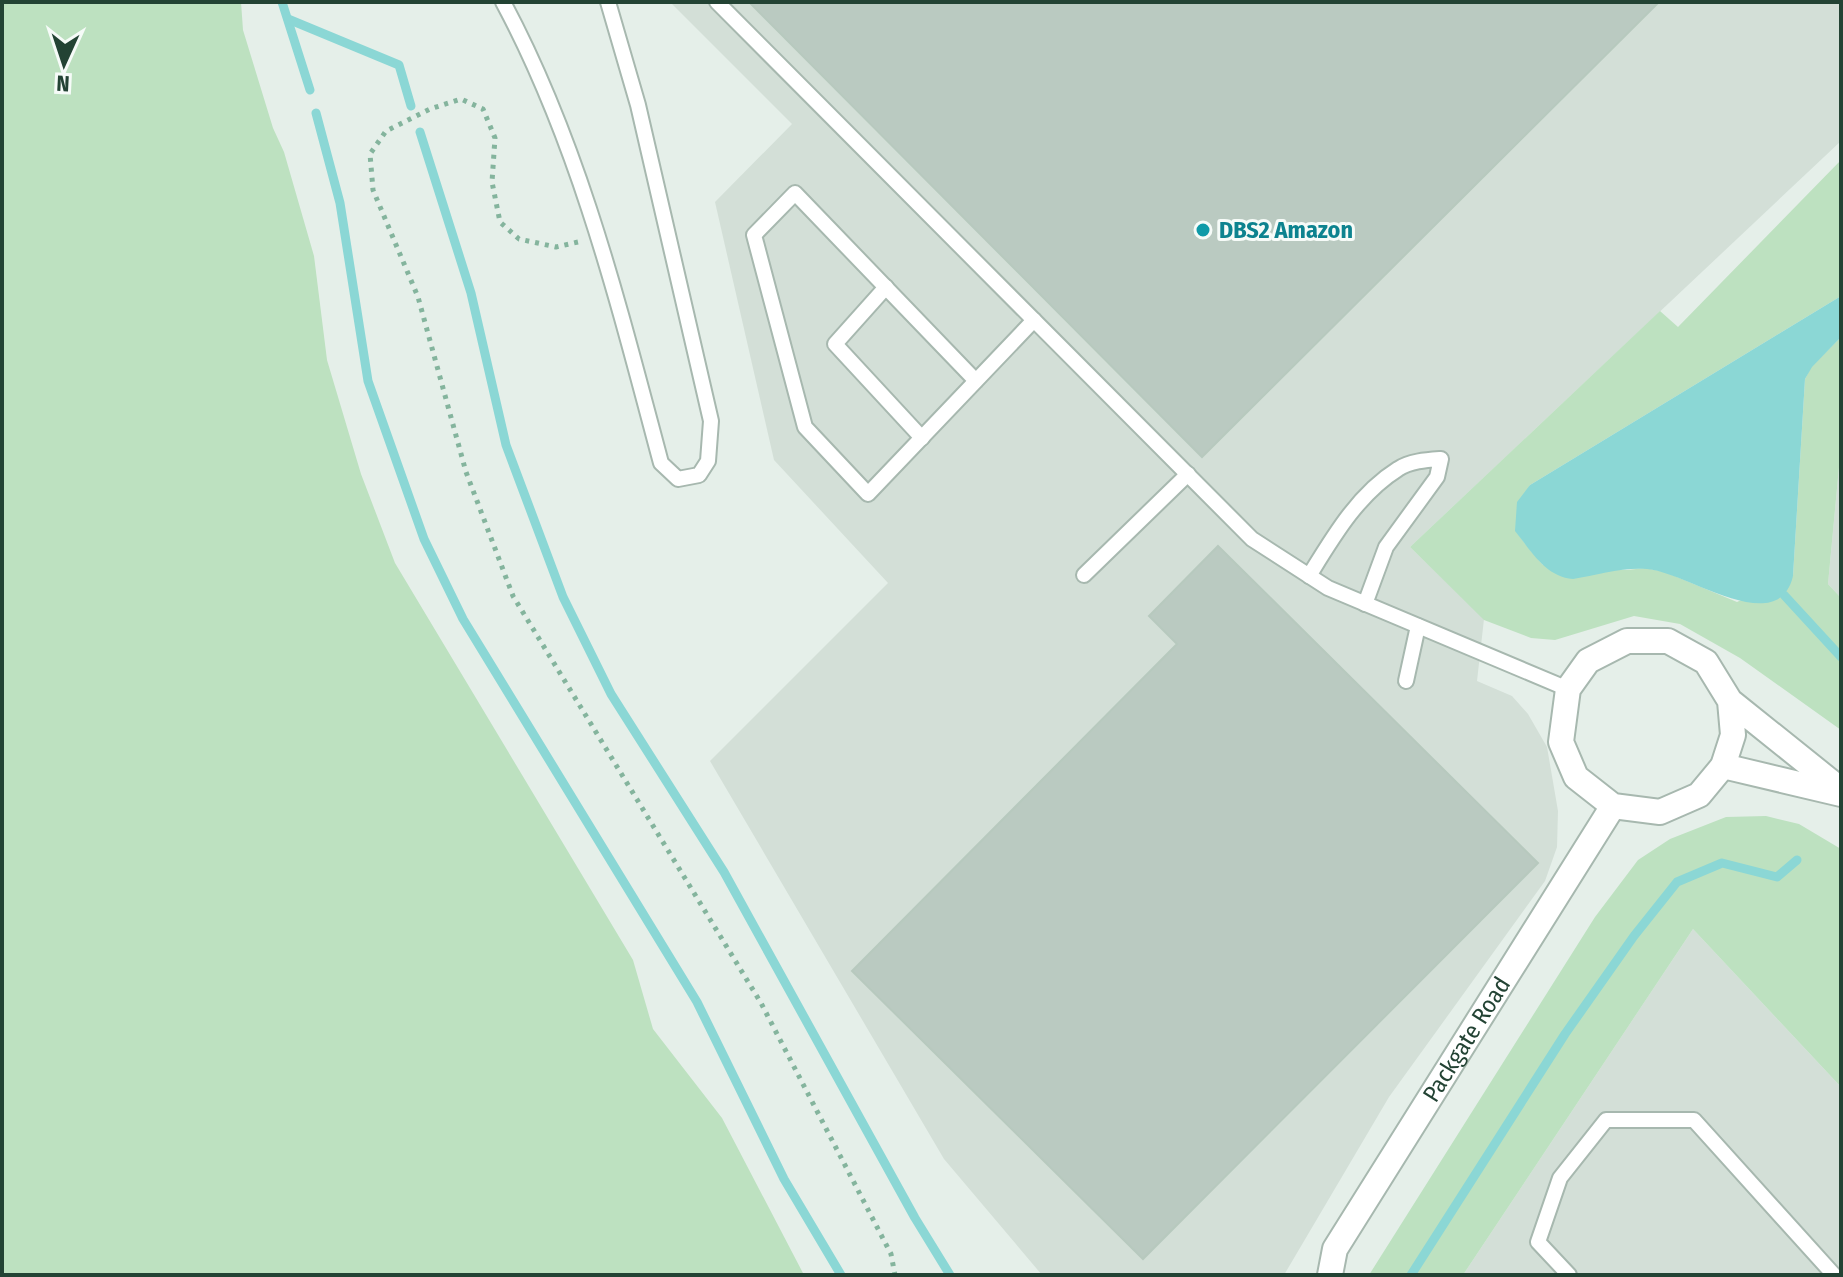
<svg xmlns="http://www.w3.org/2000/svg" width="1843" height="1277" font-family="'Fira Sans Condensed',sans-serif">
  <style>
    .built { fill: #d3dfd7 }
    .green { fill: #bde1c0 }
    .water { fill: #8bd7d5 }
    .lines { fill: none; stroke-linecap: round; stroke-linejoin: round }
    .stream { stroke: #8bd7d5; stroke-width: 9 }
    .building { fill: #bacac1; stroke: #b7c9be; stroke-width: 2 }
    .service-casing { stroke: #a7b8af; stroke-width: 18 }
    .minor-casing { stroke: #a7b8af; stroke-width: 28 }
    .path { stroke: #84b49d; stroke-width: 5; stroke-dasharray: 4 6; stroke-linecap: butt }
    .service { stroke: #fff; stroke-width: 14 }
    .minor { stroke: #fff; stroke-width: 24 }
    .culture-dot { fill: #0f9aa8; stroke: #f6fbf8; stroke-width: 3 }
    .labels { text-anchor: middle; stroke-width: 6; stroke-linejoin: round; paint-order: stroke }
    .culture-label { font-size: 24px; font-weight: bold; fill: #0d838f; stroke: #f6fbf8; text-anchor: start }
    .street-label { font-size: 24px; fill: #234334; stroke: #f6fbf8 }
  </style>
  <rect width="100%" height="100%" fill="#e5efe9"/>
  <g class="built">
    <polygon points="670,2 1841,2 1841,141 1410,547 1484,619 1477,681 1512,696 1528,714 1547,747 1558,811 1557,847 1545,881 1389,1097 1284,1275 1042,1275 944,1159 710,761 888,583 774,460 715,202 792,124"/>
    <polygon points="1841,446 1841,598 1828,584"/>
    <polygon points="1693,929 1841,1087 1841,1275 1463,1275"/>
  </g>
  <g class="green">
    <polygon points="2,2 241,2 243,30 273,128 284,152 314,256 327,360 361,474 395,563 633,960 653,1029 722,1118 804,1275 2,1275"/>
    <path d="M1841,160V296L1530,485C1509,531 1511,527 1543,565L1627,570L1645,568L1665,572L1737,602L1793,576L1805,379L1811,367L1841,337V446L1828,584L1841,598V730L1740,658L1680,624L1634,616L1555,640L1531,638L1484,620L1410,547L1660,311L1678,327Z"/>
    <polygon points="1766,816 1799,824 1841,849 1841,1087 1693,929 1463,1275 1369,1275 1595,917 1638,860 1670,839 1726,817"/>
  </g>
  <path class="water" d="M1841,296V337L1812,367L1805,379L1793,576C1778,640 1687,572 1647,569C1623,567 1597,575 1573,579C1546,577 1531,551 1515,531L1517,502L1530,485Z"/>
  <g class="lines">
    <g class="stream">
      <polyline points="282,2 310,90"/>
      <polyline points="288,19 399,65 411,106"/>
      <polyline points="316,113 340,203 368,381 424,539 463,619 697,1002 784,1179 841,1275"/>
      <polyline points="420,132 471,293 506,445 563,597 611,694 724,872 915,1218 950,1275"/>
      <polyline points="1784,595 1841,657"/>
      <polyline points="1411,1275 1565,1034 1634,936 1677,882 1722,863 1777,877 1797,860"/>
    </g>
  </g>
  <g class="building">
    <polygon points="749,2 1659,2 1202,457"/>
    <polygon points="1218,546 1538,863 1143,1259 852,971 1177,644 1149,616"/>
  </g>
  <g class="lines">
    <g class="service-casing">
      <g id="service">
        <path d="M503,2C580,146 619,306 661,463L678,479L699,475L708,461L711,421L638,105L608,2"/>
        <polyline points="717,2 1252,539 1328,588 1568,689"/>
        <polyline points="886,287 835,344 922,438"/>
        <polyline points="976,381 795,193 754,235 805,427 868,494 1034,320"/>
        <polyline points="1084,575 1188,474"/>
        <path d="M1309,576C1333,537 1358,494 1398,469C1410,461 1427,460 1441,459L1437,477L1386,547L1365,604"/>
        <polyline points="1406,681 1418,626"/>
        <polyline points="1569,1275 1538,1242 1560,1178 1606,1120 1694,1120 1834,1275"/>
      </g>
    </g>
    <g class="minor-casing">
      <g id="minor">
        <polyline points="1730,701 1733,735 1723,766 1699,795 1660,812 1613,806 1576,777 1561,742 1568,689 1588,661 1627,641 1668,641 1706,662 1730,701 1841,790"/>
        <polyline points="1723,766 1841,794"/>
        <path id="s1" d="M1330,1275L1335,1249L1613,806"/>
      </g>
    </g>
    <polyline class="path" points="578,242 556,247 519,239 500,222 492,182 495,138 483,109 461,99 430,109 386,131 370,154 373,190 418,297 466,472 513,596 761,1003 891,1254 895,1275"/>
    <use href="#service" class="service"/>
    <use href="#minor" class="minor"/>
  </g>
  <circle class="culture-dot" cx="1203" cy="230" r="8"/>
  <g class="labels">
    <g class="culture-label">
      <text x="1219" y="238">DBS2 Amazon</text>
    </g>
    <g class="street-label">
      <text dy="8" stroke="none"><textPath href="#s1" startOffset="274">Packgate Road</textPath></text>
    </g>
  </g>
  <rect width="1843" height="1277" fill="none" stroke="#234334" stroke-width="8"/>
  <g transform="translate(64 64) rotate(183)" stroke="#f6fbf8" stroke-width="6" paint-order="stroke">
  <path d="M0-6L14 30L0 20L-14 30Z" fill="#234334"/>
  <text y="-12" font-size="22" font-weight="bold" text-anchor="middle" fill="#234334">N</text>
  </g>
</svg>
